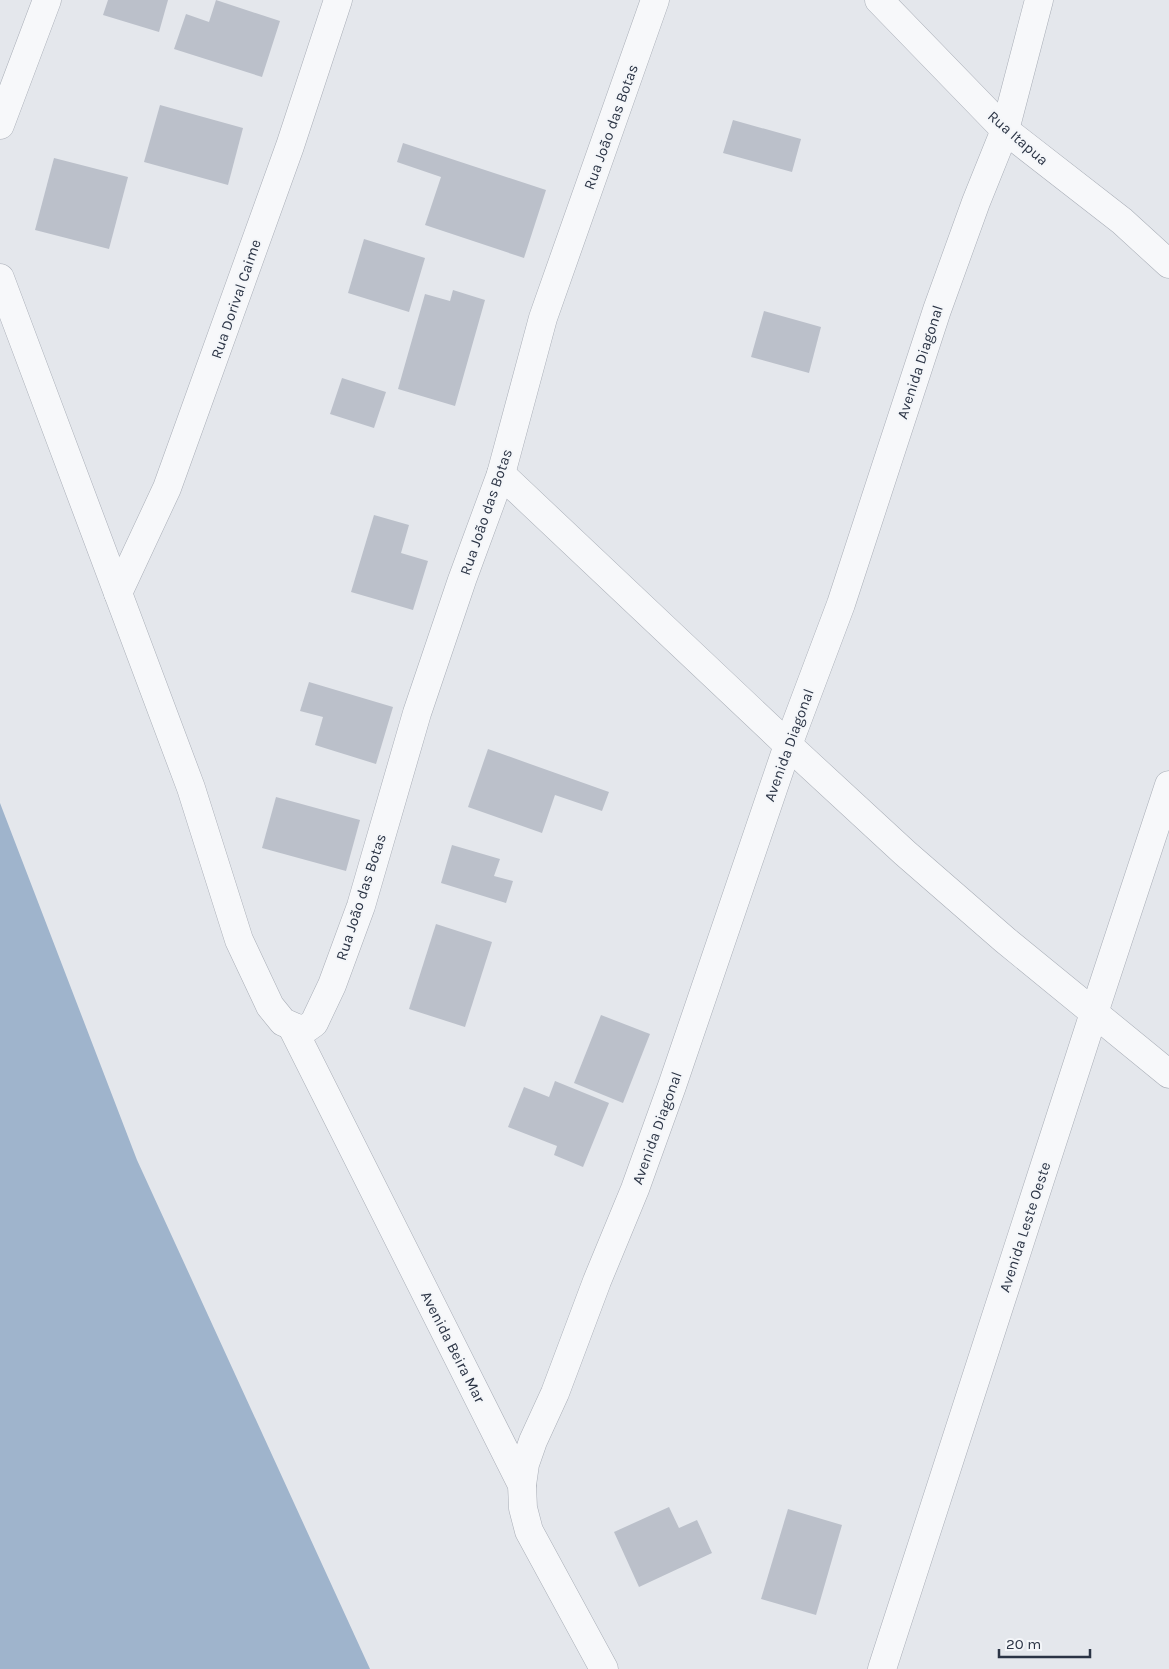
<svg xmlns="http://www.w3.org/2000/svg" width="1169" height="1669" font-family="Karla,sans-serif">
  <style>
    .water { fill: #9fb4cc }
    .building { fill: #bbc0ca }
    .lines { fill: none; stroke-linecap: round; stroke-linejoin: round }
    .minor-casing { stroke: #a9aeb7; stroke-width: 29 }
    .minor { stroke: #f7f8fa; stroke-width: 28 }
    .labels { text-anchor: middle; stroke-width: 4; stroke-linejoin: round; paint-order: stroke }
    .street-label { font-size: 15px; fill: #2b3445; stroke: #f4f6f9 }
  </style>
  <rect width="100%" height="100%" fill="#e4e7ec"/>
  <polygon class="water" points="0,803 137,1160 370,1669 0,1669"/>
  <g class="building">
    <polygon points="108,0 168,0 159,32 103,15"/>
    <polygon points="216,0 280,21 262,77 174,49 186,14 209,22"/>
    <polygon points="160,105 243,128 228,185 144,162"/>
    <polygon points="733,120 801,139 792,172 723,153"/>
    <polygon points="403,143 546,190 524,258 425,225 441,177 397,162"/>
    <polygon points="54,158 128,177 109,249 35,230"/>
    <polygon points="364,239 425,258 409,312 348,293"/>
    <polygon points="453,290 485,300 455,406 398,389 425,294 450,301"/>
    <polygon points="764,311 821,327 809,373 751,357"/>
    <polygon points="342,378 386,392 374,428 330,414"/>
    <polygon points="374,515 409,525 401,553 428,561 413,610 351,592"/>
    <polygon points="309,682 393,707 376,764 315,745 323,717 300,711"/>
    <polygon points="488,749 609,792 602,811 555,795 542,833 468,807"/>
    <polygon points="276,797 360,820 346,871 262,848"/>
    <polygon points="452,845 500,859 494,876 513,881 506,903 441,883"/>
    <polygon points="436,924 492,942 465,1027 409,1009"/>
    <polygon points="601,1015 650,1034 623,1103 574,1083"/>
    <polygon points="555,1081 609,1103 583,1167 554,1155 557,1146 508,1127 524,1087 549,1097"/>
    <polygon points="669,1507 679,1528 697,1520 712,1553 639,1587 614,1532"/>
    <polygon points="788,1509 842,1525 816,1615 761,1599"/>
  </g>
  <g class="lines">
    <g class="minor-casing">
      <g id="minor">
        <polyline points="879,0 1005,130 1122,221 1169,264"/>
        <polyline points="0,125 47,0"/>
        <polyline points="0,278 191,788 239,940 270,1006 283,1022 299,1029 307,1028 314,1023 332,985 361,906 417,713 462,580 501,474 543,318 655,0"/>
        <polyline points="501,474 788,745 905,853 1005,940 1169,1074"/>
        <polyline points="118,593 167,488 290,146 338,0"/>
        <polyline points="292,1027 522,1485 523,1508 529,1531 604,1669"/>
        <polyline points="522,1485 525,1464 533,1441 555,1393 597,1281 635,1189 672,1086 788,745 841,604 937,310 976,202 1005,130 1039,0"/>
        <path d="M882,1669C978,1375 1071,1079 1169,785"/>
      </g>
    </g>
    <use href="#minor" class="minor"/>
  </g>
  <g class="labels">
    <g class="street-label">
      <text transform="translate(611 127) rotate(-70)" y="5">Rua João das Botas</text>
      <text transform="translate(1018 138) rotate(41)" y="5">Rua Itapua</text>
      <text transform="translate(236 299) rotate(-71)" y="5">Rua Dorival Caime</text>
      <text transform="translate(920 362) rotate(-72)" y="5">Avenida Diagonal</text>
      <text transform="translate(486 512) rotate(-71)" y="5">Rua João das Botas</text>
      <text transform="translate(789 745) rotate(-70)" y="5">Avenida Diagonal</text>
      <text transform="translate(361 897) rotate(-72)" y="5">Rua João das Botas</text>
      <text transform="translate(657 1128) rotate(-70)" y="5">Avenida Diagonal</text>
      <text transform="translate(1025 1227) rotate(-72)" y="5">Avenida Leste Oeste</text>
      <text transform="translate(453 1347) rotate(63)" y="5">Avenida Beira Mar</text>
    </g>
  </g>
  <path d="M999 1649v8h91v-8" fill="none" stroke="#2b3445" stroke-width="2.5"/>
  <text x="1006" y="1649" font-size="15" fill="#2b3445" stroke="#f4f6f9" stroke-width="4" paint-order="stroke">20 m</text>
</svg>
